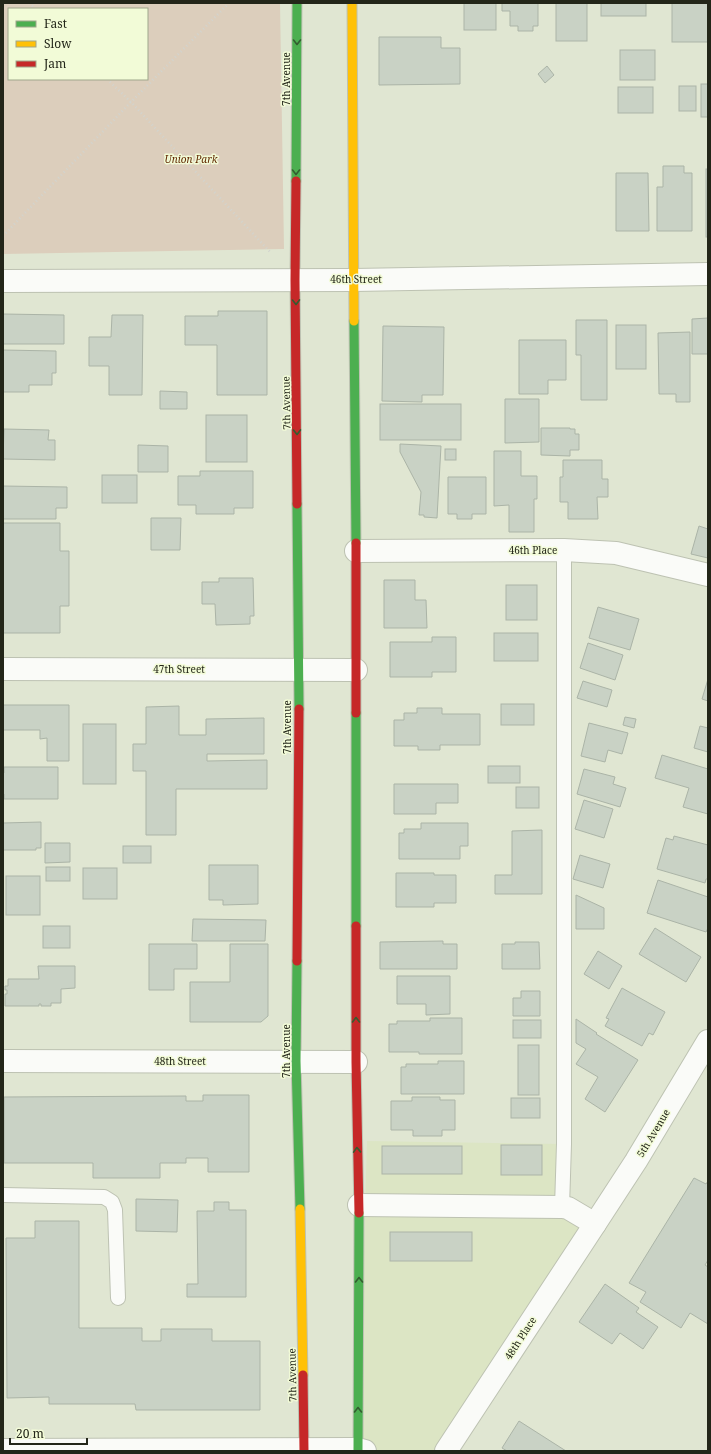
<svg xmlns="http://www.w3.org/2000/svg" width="711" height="1454" font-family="'Noto Serif',serif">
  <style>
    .built { fill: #dce5c4 }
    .green { fill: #dccebc; fill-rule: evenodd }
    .building { fill: #c9d2c5; stroke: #abb4a7 }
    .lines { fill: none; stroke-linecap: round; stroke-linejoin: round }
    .lane-casing { stroke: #bdc2b2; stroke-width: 16 }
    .street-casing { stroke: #bdc2b2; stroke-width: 24 }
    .fast-casing { stroke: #bdc2b2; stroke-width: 11 }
    .slow-casing { stroke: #bdc2b2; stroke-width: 11 }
    .jam-casing { stroke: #bdc2b2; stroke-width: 11 }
    .path { stroke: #d2d4cf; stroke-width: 2.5; stroke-dasharray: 1 3; stroke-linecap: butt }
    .lane { stroke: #fafbf8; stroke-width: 14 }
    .street { stroke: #fafbf8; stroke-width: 22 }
    .fast { stroke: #4caf50; stroke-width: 9 }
    .slow { stroke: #ffc107; stroke-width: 9 }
    .jam { stroke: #c62828; stroke-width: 9 }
    .oneway { stroke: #335d2f }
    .labels { text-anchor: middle; stroke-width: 3; stroke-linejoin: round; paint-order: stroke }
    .street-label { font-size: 10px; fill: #232619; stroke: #f2fbd7 }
    .park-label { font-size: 10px; font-style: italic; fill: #612800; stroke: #f2fbd7 }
  </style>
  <rect width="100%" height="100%" fill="#e0e6d2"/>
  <polygon class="built" points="367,1141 564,1144 562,1207 595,1224 451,1444 462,1451 165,1451 358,1449"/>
  <path class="green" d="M3,3H280L284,249L3,254ZM9,9H147V79H9Z"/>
  <g class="building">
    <rect x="464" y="3" width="32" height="27"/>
    <polygon points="502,3 538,3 538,26 533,26 533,31 518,31 518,26 510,26 510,11 502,11"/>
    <rect x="556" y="3" width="31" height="38"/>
    <rect x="601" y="3" width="45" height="13"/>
    <rect x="672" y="3" width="36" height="39"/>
    <polygon points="379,37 441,37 441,48 460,48 460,84 379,85"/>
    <rect x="620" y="50" width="35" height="30"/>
    <polygon points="547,66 554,75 545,83 538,74"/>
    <rect x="701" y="84" width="7" height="33"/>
    <rect x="679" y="86" width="17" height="25"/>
    <rect x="618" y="87" width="35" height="26"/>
    <polygon points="663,166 684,166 684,173 692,173 692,231 657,231 657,187 663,187"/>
    <rect x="706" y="169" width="2" height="68"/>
    <polygon points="616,173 648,173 649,231 616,231"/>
    <polygon points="218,311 267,311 267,395 217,395 217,345 185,345 185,316 218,316"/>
    <polygon points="3,314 64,315 64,344 3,344"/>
    <polygon points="112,315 143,315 142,395 109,395 109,366 89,366 89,337 111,337"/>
    <polygon points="708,318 708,354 692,354 692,319"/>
    <polygon points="576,320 607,320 607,400 581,400 581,355 576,355"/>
    <rect x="616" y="325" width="30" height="44"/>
    <polygon points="383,326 444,327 443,395 422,395 422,402 382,401"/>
    <polygon points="690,332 690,402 676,402 676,394 659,394 658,333"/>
    <polygon points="519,340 566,340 566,380 548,380 548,394 519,394"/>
    <polygon points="3,350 56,351 56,373 52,373 52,385 29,385 29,392 3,392"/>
    <polygon points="160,391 187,392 187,409 160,409"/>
    <polygon points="505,399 539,399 539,442 505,443"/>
    <rect x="380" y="404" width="81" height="36"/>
    <rect x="206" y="415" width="41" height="47"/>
    <polygon points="541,428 570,428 570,429 575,429 575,434 579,434 579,450 570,450 570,456 541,455"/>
    <polygon points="4,429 49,430 48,440 55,440 55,460 3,459"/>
    <polygon points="400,444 441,446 437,518 424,517 424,515 419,515 421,492 400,452"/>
    <polygon points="138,445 168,446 168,472 138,472"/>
    <rect x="445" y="449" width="11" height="11"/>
    <polygon points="494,451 521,451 521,476 537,476 537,499 534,499 534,532 509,532 509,505 494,506"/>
    <polygon points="563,460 602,460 602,479 608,479 608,497 597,497 598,519 568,519 568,502 560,502 560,477 563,477"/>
    <polygon points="200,471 253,471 253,508 234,508 234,514 196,514 196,505 178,505 178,476 200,476"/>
    <rect x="102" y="475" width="35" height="28"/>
    <polygon points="448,477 486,477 486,514 472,514 472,519 457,519 457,514 448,514"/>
    <polygon points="3,486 67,487 67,508 56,508 56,519 3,519"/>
    <polygon points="151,518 181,518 180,550 151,550"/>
    <polygon points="3,523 60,523 60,551 69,551 69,606 60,606 60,633 3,633"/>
    <polygon points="699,526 708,529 708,558 691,554"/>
    <polygon points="219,578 253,578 254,616 250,616 250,624 216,625 215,604 202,604 202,582 219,582"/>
    <polygon points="384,580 415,580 415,600 426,600 427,628 384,628"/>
    <rect x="506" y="585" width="31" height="35"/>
    <polygon points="598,607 639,619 630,650 589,638"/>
    <rect x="494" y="633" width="44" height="28"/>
    <polygon points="432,637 456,637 456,672 432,672 432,677 390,677 390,642 432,642"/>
    <polygon points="588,643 623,655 615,680 580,668"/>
    <polygon points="708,679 708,701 702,699"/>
    <polygon points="583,681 612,690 607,707 577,698"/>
    <rect x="501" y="704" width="33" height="21"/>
    <polygon points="3,705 69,705 69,761 47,761 47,738 40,739 40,730 3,730"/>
    <polygon points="179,706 179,735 206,735 206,719 264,718 264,754 207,754 207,761 267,760 267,789 176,789 176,835 146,835 146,771 133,771 133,744 146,744 146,707"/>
    <polygon points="417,708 442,708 442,714 480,714 480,745 440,745 440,750 418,750 418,746 394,746 394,720 404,720 404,713 417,713"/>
    <polygon points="625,717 636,719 634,728 623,725"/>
    <polygon points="589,723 628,733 622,754 608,750 605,762 581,756"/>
    <rect x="83" y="724" width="33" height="60"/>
    <polygon points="700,726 708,728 708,752 694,748"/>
    <polygon points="662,755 708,769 708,814 683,807 689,788 655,778"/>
    <rect x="488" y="766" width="32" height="17"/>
    <polygon points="4,767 58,767 58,799 4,799 4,794 3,794 3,773 4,773"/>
    <polygon points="584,769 615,777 613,784 626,788 620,807 577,794"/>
    <polygon points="394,784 458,784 458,803 436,803 436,814 394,814"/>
    <rect x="516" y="787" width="23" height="21"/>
    <polygon points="584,800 613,809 604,838 575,829"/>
    <polygon points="41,822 41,848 36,848 36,850 3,850 3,823"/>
    <polygon points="421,823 468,823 468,846 460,846 460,859 399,859 399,833 404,833 404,829 421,829"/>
    <polygon points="542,830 542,894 495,894 495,875 512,875 512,831"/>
    <polygon points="674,836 708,845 708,879 706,879 705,883 657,869 666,838 673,840"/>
    <polygon points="45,843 70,843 70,862 45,863"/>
    <rect x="123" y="846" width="28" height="17"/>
    <polygon points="580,855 610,864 603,888 573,879"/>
    <polygon points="209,865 258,865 258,904 223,905 223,900 209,900"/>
    <rect x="46" y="867" width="24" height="14"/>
    <rect x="83" y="868" width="34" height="31"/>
    <polygon points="396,873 434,873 434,875 456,875 456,903 434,903 434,907 396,907"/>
    <rect x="6" y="876" width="34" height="39"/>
    <polygon points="658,880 708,897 708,928 706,932 647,913"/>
    <polygon points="576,895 604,908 604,929 576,929"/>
    <polygon points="193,919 266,920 265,941 192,941"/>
    <rect x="43" y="926" width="27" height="22"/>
    <polygon points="655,928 701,957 686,982 639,954"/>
    <polygon points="443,941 443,944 457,944 457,969 380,969 380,942"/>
    <polygon points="515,942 539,942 540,969 502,969 502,944 515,944"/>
    <polygon points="149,944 197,944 197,969 174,969 174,990 149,990"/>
    <polygon points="230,944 268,944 268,1016 261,1022 190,1022 190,982 230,982"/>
    <polygon points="598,951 622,966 609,989 584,974"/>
    <polygon points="38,966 75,966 75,988 61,989 61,1003 51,1003 51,1006 41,1006 41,1004 39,1004 39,1006 5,1006 5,994 7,994 7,990 5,990 5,986 8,986 8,979 39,979"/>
    <polygon points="397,976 450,976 450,1014 426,1015 426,1004 397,1004"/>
    <polygon points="622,988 665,1012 653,1035 649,1033 642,1046 605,1026 609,1019 606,1018"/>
    <polygon points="521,991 540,991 540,1016 513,1016 513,998 521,998"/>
    <polygon points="430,1018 462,1018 462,1054 419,1054 419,1052 389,1052 389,1024 397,1024 397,1021 430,1021"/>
    <polygon points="576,1019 597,1033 596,1034 638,1060 605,1112 585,1099 598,1077 576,1064 586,1049 576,1043"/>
    <rect x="513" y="1020" width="28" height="18"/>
    <rect x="518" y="1045" width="21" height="50"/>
    <polygon points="438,1061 464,1061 464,1094 401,1094 401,1067 406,1067 406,1064 438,1064"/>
    <polygon points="203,1095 249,1095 249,1172 208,1172 208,1158 186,1158 186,1163 160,1163 160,1178 93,1178 93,1163 4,1163 4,1097 186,1096 186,1101 203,1101"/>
    <polygon points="412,1097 440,1097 440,1100 455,1100 455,1130 442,1130 442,1136 413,1136 413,1130 391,1130 391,1101 412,1101"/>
    <rect x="511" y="1098" width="29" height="20"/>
    <rect x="501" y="1145" width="41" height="30"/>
    <rect x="382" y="1146" width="80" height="28"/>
    <polygon points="694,1178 706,1184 708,1181 708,1260 705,1265 708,1267 708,1324 690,1313 681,1328 640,1302 646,1292 629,1283"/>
    <polygon points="136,1199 178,1200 177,1232 136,1231"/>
    <polygon points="214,1202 229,1202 229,1210 246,1210 246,1297 187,1297 187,1284 198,1284 197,1211 214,1211"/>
    <polygon points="35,1221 79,1221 79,1328 142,1328 142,1341 161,1341 161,1329 212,1329 212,1341 260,1341 260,1410 136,1410 135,1404 49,1404 49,1397 7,1398 6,1238 35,1238"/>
    <rect x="390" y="1232" width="82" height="29"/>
    <polygon points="605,1284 639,1308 636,1312 658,1327 643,1349 620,1333 612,1344 579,1322"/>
    <polygon points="519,1421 566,1451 507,1451 502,1448"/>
  </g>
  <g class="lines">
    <g class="lane-casing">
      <g id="lane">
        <polyline points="3,1195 104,1197 112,1202 115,1210 118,1298"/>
        <polyline points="562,1207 564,1144 564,550"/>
      </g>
    </g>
    <g class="street-casing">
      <g id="street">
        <polyline points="3,281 354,280 708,274"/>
        <polyline points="356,551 564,550 616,553 708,575"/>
        <polyline points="3,669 356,670"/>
        <polyline points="3,1061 356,1062"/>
        <polyline points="359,1205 562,1207 568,1208 595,1224"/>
        <polyline points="3,1450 358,1449 365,1451"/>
        <polyline points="446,1451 595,1224 636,1161 708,1041"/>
      </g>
    </g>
    <g class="fast-casing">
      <g id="fast">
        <polyline points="296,181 297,3"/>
        <polyline points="354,321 356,543"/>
        <polyline points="297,504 299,709"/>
        <polyline points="356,713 356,926"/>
        <polyline points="297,961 296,1061 300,1209"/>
        <polyline points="358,1451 359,1213"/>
      </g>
    </g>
    <g class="slow-casing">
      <g id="slow">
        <polyline points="352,3 354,321"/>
        <polyline points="300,1209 303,1375"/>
      </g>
    </g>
    <g class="jam-casing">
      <g id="jam">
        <polyline points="296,181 295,280 297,504"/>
        <polyline points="356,543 356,713"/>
        <polyline points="356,926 356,1062 359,1213"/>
        <polyline points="297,961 299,709"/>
        <polyline points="303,1375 304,1451"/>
      </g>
    </g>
    <g class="path">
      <polyline points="29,3 36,9"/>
      <polyline points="107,79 131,102 270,252"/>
      <polyline points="3,236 131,102 229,3"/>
    </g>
    <use href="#lane" class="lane"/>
    <use href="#street" class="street"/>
    <use href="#fast" class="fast"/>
    <use href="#slow" class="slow"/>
    <use href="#jam" class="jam"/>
  </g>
  <defs><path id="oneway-chevron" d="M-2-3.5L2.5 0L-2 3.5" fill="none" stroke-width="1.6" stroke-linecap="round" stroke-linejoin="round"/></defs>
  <g class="oneway">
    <use href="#oneway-chevron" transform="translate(297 42) rotate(90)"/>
    <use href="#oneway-chevron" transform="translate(296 172) rotate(90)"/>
    <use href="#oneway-chevron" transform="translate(296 302) rotate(89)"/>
    <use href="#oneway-chevron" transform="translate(297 432) rotate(89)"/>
    <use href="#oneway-chevron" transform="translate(356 1020) rotate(-90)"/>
    <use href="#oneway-chevron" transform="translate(357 1150) rotate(-92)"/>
    <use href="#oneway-chevron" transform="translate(359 1280) rotate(-90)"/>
    <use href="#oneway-chevron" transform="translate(358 1410) rotate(-90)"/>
  </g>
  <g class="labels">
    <g class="street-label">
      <text transform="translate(286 79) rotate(-90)" y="4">7th Avenue</text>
      <text x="356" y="283">46th Street</text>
      <text transform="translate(286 403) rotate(-91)" y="4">7th Avenue</text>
      <text x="533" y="554">46th Place</text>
      <text x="179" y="673">47th Street</text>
      <text transform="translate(287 727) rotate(-90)" y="4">7th Avenue</text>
      <text transform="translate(286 1051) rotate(-90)" y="4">7th Avenue</text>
      <text x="180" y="1065">48th Street</text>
      <text transform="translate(653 1133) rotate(-59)" y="4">5th Avenue</text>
      <text transform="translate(520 1338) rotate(-57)" y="4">48th Place</text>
      <text transform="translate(292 1375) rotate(-91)" y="4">7th Avenue</text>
    </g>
    <g class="park-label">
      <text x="191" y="163">Union Park</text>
    </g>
  </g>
  <rect width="711" height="1454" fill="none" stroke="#232619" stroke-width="8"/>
  <rect x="8" y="8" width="140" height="72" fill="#f2fbd7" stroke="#9fa68b"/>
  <rect x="16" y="21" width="20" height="6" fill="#4caf50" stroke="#9fa68b"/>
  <text x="44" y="28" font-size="12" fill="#232619">Fast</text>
  <rect x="16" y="41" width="20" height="6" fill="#ffc107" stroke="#9fa68b"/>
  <text x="44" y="48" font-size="12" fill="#232619">Slow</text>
  <rect x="16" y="61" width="20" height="6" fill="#c62828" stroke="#9fa68b"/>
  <text x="44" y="68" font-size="12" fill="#232619">Jam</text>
  <path d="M10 1438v6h77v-6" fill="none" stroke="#232619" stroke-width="2"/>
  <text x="16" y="1438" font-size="12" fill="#232619" stroke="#f2fbd7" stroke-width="3" paint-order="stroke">20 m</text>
</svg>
